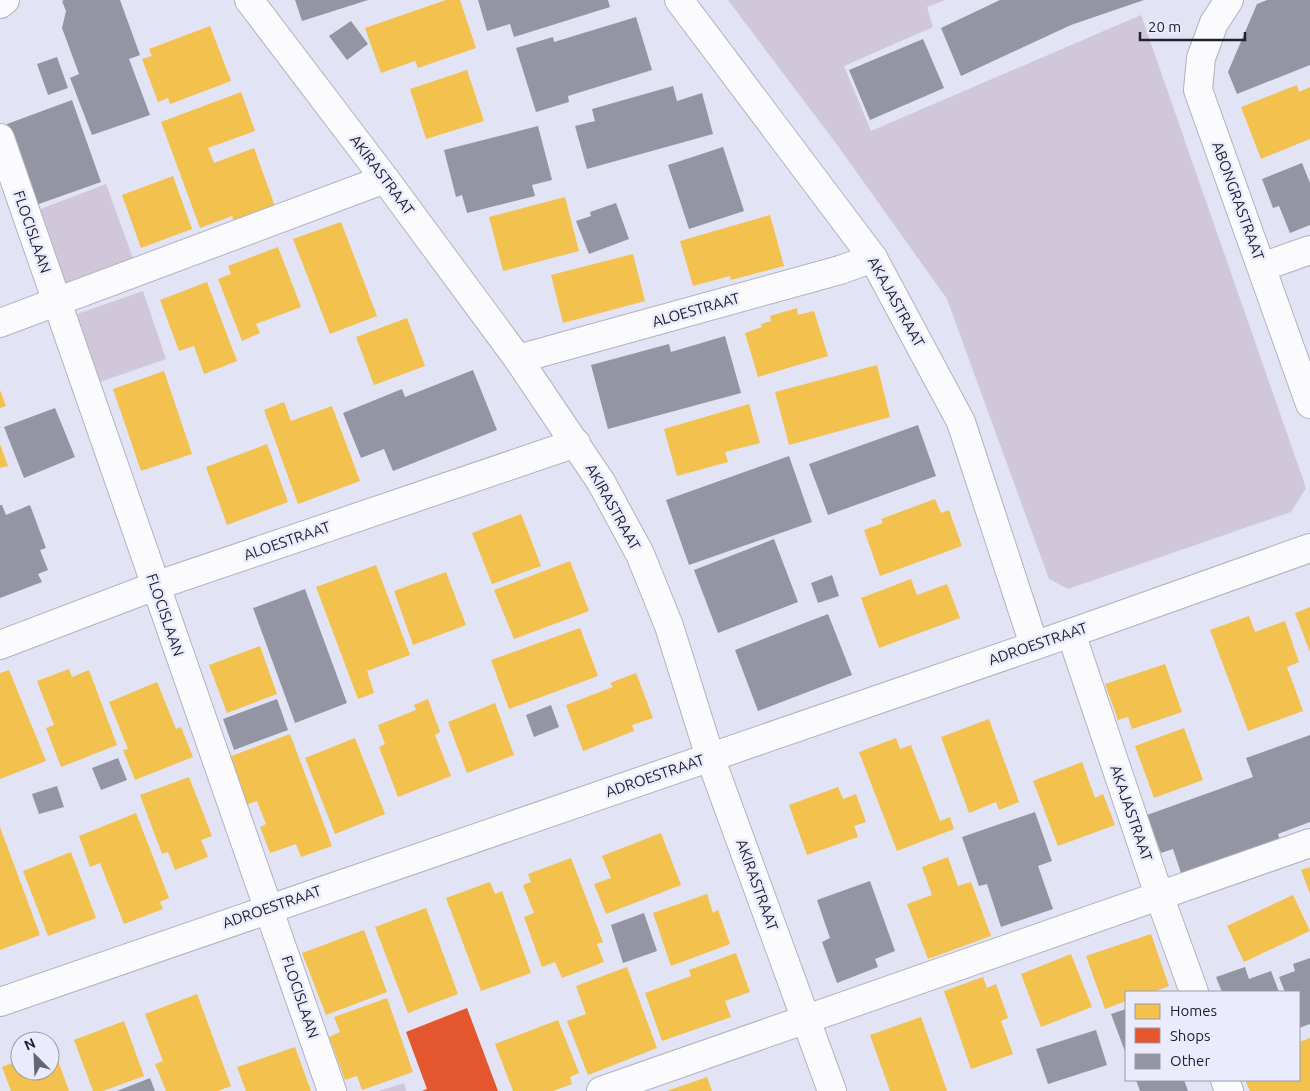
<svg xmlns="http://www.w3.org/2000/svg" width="1310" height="1091" font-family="Ubuntu,sans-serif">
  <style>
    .green { fill: #d0c7da }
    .homes { fill: #f2c14e }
    .shops { fill: #e4572e }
    .building { fill: #9395a2 }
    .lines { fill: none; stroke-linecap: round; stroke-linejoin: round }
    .minor-casing { stroke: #b1b2bf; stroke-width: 30 }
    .minor { stroke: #fbfbfd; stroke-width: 28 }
    .labels { text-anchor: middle; stroke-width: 5; stroke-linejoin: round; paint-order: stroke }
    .street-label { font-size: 15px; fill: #22222e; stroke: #eaebfd }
  </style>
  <rect width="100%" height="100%" fill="#e2e3f4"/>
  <g class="green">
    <polygon points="728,0 946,0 927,7 933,27 844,66 871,131 1141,15 1306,488 1291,512 1068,589 1049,579 947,299 838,146"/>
    <polygon points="106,184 134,261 70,285 64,283 38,210"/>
    <polygon points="143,291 166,359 100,382 77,314"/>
    <polygon points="404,1083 406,1091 379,1091"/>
  </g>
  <g class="homes">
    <polygon points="446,0 460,0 476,48 418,68 415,61 381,73 365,28"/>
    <polygon points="210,26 231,81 170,104 168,98 158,102 142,59 152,56 149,49"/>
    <polygon points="467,70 484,121 426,139 410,89"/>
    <polygon points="1297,85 1299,92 1310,87 1310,139 1261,159 1241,107"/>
    <polygon points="241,92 255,131 208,148 214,163 254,148 276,209 235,224 232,216 200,228 161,122"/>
    <polygon points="173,176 192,229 141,248 122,195"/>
    <polygon points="565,197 579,251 503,271 489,217"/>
    <polygon points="770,215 784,266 731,280 730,276 693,286 680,241"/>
    <polygon points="341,222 377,316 330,334 293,239"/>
    <polygon points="278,247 301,307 256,324 260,333 242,341 218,279 231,274 228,266"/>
    <polygon points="633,254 645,301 563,323 551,275"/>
    <polygon points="207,282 237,361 204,374 194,346 179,351 160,300"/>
    <polygon points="797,308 798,315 814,311 828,356 758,377 745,333 762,327 761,324 771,321 770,316"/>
    <polygon points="407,318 425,366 374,385 356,337"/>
    <polygon points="877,365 890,417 789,445 775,392"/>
    <polygon points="164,371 192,454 141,471 113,389"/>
    <polygon points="0,390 6,406 0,408"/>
    <polygon points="284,402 291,421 332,406 360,481 298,504 264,410"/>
    <polygon points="749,404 760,443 725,452 728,462 677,476 664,429"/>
    <polygon points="0,444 8,466 0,468"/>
    <polygon points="267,444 288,502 227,525 206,467"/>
    <polygon points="935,499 941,513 949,510 962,546 880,576 864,530 883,523 881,519"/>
    <polygon points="521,514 541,566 492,584 472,533"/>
    <polygon points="570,561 589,611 514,639 494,590"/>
    <polygon points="376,565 410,655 367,671 374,693 358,699 316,587"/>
    <polygon points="446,572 466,625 413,645 394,591"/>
    <polygon points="911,579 917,595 947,584 960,618 879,648 861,598"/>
    <polygon points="1310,607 1310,652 1295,613"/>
    <polygon points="1249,616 1255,632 1285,621 1299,662 1287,667 1303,711 1248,731 1210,630"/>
    <polygon points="580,628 598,676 509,709 491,660"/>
    <polygon points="260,646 277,694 227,713 209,665"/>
    <polygon points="1165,664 1182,712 1132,729 1128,717 1118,720 1105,684"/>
    <polygon points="69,669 72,677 89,670 117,745 61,767 46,728 54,725 37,681"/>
    <polygon points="9,670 46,761 0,779 0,673"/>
    <polygon points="636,673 653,718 632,725 634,731 583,751 566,705 613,687 610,683"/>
    <polygon points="157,682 176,729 181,727 193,757 135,780 123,750 128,749 109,702"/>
    <polygon points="428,699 440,732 435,735 451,776 398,797 379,747 385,744 378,725 416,710 414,705"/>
    <polygon points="495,703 514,755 467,773 448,722"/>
    <polygon points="989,719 1019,802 999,810 996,802 969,813 941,737"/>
    <polygon points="1184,728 1203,780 1154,798 1135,746"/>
    <polygon points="290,734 332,846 301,857 296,844 270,853 260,827 266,824 257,801 246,805 229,757"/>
    <polygon points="355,738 385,814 335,834 305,758"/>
    <polygon points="896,738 900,749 911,745 940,821 950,817 954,829 897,851 859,752"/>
    <polygon points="1082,762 1095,798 1103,794 1115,825 1058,846 1033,781"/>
    <polygon points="189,777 212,836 201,840 208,857 175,870 168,852 162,854 140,795"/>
    <polygon points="838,787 843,799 856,794 866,822 854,826 858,837 807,855 789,805"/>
    <polygon points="136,813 169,898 160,902 163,909 124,924 100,863 90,867 79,836"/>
    <polygon points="0,827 40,935 0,950"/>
    <polygon points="661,833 681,885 606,914 594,884 611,878 602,856"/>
    <polygon points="71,852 96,918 48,936 23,871"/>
    <polygon points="948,857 958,886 971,882 991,936 928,959 907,904 932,895 922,867"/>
    <polygon points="571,858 603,942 597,944 604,962 562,978 555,962 542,967 524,917 534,913 523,885 531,882 528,874"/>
    <polygon points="1310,867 1310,894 1301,870"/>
    <polygon points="490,882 495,894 502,891 531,973 481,991 446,898"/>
    <polygon points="707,894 713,913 718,910 730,944 671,966 653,913"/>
    <polygon points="1293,895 1310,931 1244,962 1227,926"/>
    <polygon points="426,908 458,994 408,1013 375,927"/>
    <polygon points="364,930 387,992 326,1015 302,953"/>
    <polygon points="1151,934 1169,986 1153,992 1126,992 1126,1001 1105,1009 1086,956"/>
    <polygon points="736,953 750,992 725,1001 731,1017 662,1041 645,993 691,976 689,970"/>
    <polygon points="1071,954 1092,1007 1041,1027 1021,974"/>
    <polygon points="627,967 657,1048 588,1075 567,1021 586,1014 576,986"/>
    <polygon points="983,977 987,988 996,984 1008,1018 1001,1021 1013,1054 971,1069 944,991"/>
    <polygon points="197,994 231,1086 218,1091 166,1091 155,1064 163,1061 145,1014"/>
    <polygon points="387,998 413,1072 362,1090 357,1076 345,1080 329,1037 340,1032 334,1017"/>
    <polygon points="921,1017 947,1091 890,1091 870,1035"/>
    <polygon points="558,1020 579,1073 570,1077 572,1084 553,1091 513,1091 495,1044"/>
    <polygon points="124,1021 144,1076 103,1091 93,1091 74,1040"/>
    <polygon points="1310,1038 1310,1091 1250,1091 1245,1080 1299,1080 1299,1042"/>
    <polygon points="53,1047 69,1091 11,1091 2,1067 20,1060 20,1071 50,1071 50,1048"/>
    <polygon points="295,1047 311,1091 246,1091 237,1067"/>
    <polygon points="707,1077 712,1091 667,1091"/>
  </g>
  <polygon class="shops" points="467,1008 498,1091 422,1091 427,1089 406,1032"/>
  <g class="building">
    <polygon points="64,0 120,0 140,55 129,59 150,115 92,135 70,78 79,74 62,28 66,11 62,1"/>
    <polygon points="295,0 368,0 302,21"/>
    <polygon points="478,0 608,0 610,7 514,37 510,24 487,31"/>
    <polygon points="1000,0 1144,0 1071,25 961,76 941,28"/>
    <polygon points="1267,0 1310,0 1310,65 1237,94 1228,72 1257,4"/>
    <polygon points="636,17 652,70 568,96 569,102 536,112 516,48 553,37 554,42"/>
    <polygon points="351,21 368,44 347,60 329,36"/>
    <polygon points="923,39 944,88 870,120 849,70"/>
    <polygon points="57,57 68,88 48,95 37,64"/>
    <polygon points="673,86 677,101 702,93 713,134 587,169 575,126 595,121 592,109"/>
    <polygon points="72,100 101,182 36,205 7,124"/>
    <polygon points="538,126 552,180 532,185 535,196 467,213 462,195 456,197 444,150"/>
    <polygon points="723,147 744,211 689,229 668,165"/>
    <polygon points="1302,163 1310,183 1310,225 1290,233 1279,206 1273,208 1262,179"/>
    <polygon points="616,203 629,239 589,254 576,221 591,216 590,212"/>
    <polygon points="725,336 741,393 608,429 591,365 669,344 671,352"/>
    <polygon points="473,370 497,430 393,471 384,449 361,458 343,413 402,389 405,397"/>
    <polygon points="55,408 75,457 24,478 4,427"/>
    <polygon points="918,425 936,476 828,515 809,464"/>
    <polygon points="789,456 812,522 689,565 666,500"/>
    <polygon points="0,505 2,505 6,515 30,505 46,548 40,550 48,570 38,574 42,582 0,598"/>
    <polygon points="774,539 798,602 718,633 694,570"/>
    <polygon points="832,575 839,596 818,603 811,583"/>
    <polygon points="305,589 347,703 295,723 253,608"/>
    <polygon points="828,614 852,675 758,711 735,650"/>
    <polygon points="277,699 288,730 234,750 223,719"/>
    <polygon points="551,705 559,727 534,737 526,715"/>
    <polygon points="1310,735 1310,822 1278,834 1280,840 1182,876 1173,849 1161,853 1147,815 1253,777 1246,758"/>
    <polygon points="118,758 127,780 101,790 92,768"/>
    <polygon points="57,786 64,807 39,814 32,794"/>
    <polygon points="1035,812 1052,861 1038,866 1053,909 1001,927 987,884 979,886 962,837"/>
    <polygon points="870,881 895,951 875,959 878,967 837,983 822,942 830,938 817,900"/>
    <polygon points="644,913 657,951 623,963 611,925"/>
    <polygon points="1310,958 1310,1024 1299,1028 1299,992 1285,992 1279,977 1295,971 1293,964"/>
    <polygon points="1245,967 1249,979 1271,971 1279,992 1222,992 1216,977"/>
    <polygon points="1126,1009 1126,1054 1111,1014"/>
    <polygon points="1096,1030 1107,1065 1048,1084 1036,1049"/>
    <polygon points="150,1078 155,1091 117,1091"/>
    <polygon points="1136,1080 1184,1080 1188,1091 1140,1091"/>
  </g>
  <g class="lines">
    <g class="minor-casing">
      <g id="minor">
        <polyline points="249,0 385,179 518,359 601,482 640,554 669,626 710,757 832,1091"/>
        <polyline points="679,0 873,258 961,422 1034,645"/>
        <polyline points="1229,0 1214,23 1201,58 1198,90 1310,404"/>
        <polyline points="0,4 5,0"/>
        <path d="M0,138C110,456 223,773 332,1091"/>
        <polyline points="1262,267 1310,250"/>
        <polyline points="0,323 385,179"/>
        <polyline points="518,359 840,270 873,258"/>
        <polyline points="1071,633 1159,895 1194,992"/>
        <polyline points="0,645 155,586 576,443"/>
        <polyline points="0,1002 1071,633 1310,548"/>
        <polyline points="1225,1080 1229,1091"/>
        <polyline points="601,1091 1310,843"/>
      </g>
    </g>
    <use href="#minor" class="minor"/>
  </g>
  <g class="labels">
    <g class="street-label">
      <text transform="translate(382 175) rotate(53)" y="5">AKIRASTRAAT</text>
      <text transform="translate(1238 201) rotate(70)" y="5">ABONGRASTRAAT</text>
      <text transform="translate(32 232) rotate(71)" y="5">FLOCISLAAN</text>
      <text transform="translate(896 302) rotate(61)" y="5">AKAJASTRAAT</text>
      <text transform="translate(696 310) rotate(-16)" y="5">ALOESTRAAT</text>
      <text transform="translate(613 507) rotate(61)" y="5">AKIRASTRAAT</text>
      <text transform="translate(287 541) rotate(-19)" y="5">ALOESTRAAT</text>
      <text transform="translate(165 615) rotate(71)" y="5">FLOCISLAAN</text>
      <text transform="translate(1038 644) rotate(-19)" y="5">ADROESTRAAT</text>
      <text transform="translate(655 776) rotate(-19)" y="5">ADROESTRAAT</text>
      <text transform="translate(1131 813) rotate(71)" y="5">AKAJASTRAAT</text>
      <text transform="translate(757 885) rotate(70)" y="5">AKIRASTRAAT</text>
      <text transform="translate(272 907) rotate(-19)" y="5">ADROESTRAAT</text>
      <text transform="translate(300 997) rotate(71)" y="5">FLOCISLAAN</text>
    </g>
  </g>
  <rect x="1125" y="991" width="175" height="90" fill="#eaebfd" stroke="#9a9baa"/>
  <rect x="1135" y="1004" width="25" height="15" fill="#f2c14e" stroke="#9a9baa"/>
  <text x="1170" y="1016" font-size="15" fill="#22222e">Homes</text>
  <rect x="1135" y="1028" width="25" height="15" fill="#e4572e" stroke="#9a9baa"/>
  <text x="1170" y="1041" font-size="15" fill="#22222e">Shops</text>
  <rect x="1135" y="1054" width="25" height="15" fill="#9395a2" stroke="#9a9baa"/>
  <text x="1170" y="1066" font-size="15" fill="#22222e">Other</text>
  <g transform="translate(35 1056) rotate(336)"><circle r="24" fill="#eaebfd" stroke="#9a9baa"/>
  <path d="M0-4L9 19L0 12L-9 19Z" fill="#656673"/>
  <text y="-8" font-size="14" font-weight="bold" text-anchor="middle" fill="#22222e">N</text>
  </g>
  <path d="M1140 32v8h105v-8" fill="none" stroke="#22222e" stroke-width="2.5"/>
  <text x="1148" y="32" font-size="15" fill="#22222e" stroke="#eaebfd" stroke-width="4" paint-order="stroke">20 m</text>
</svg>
